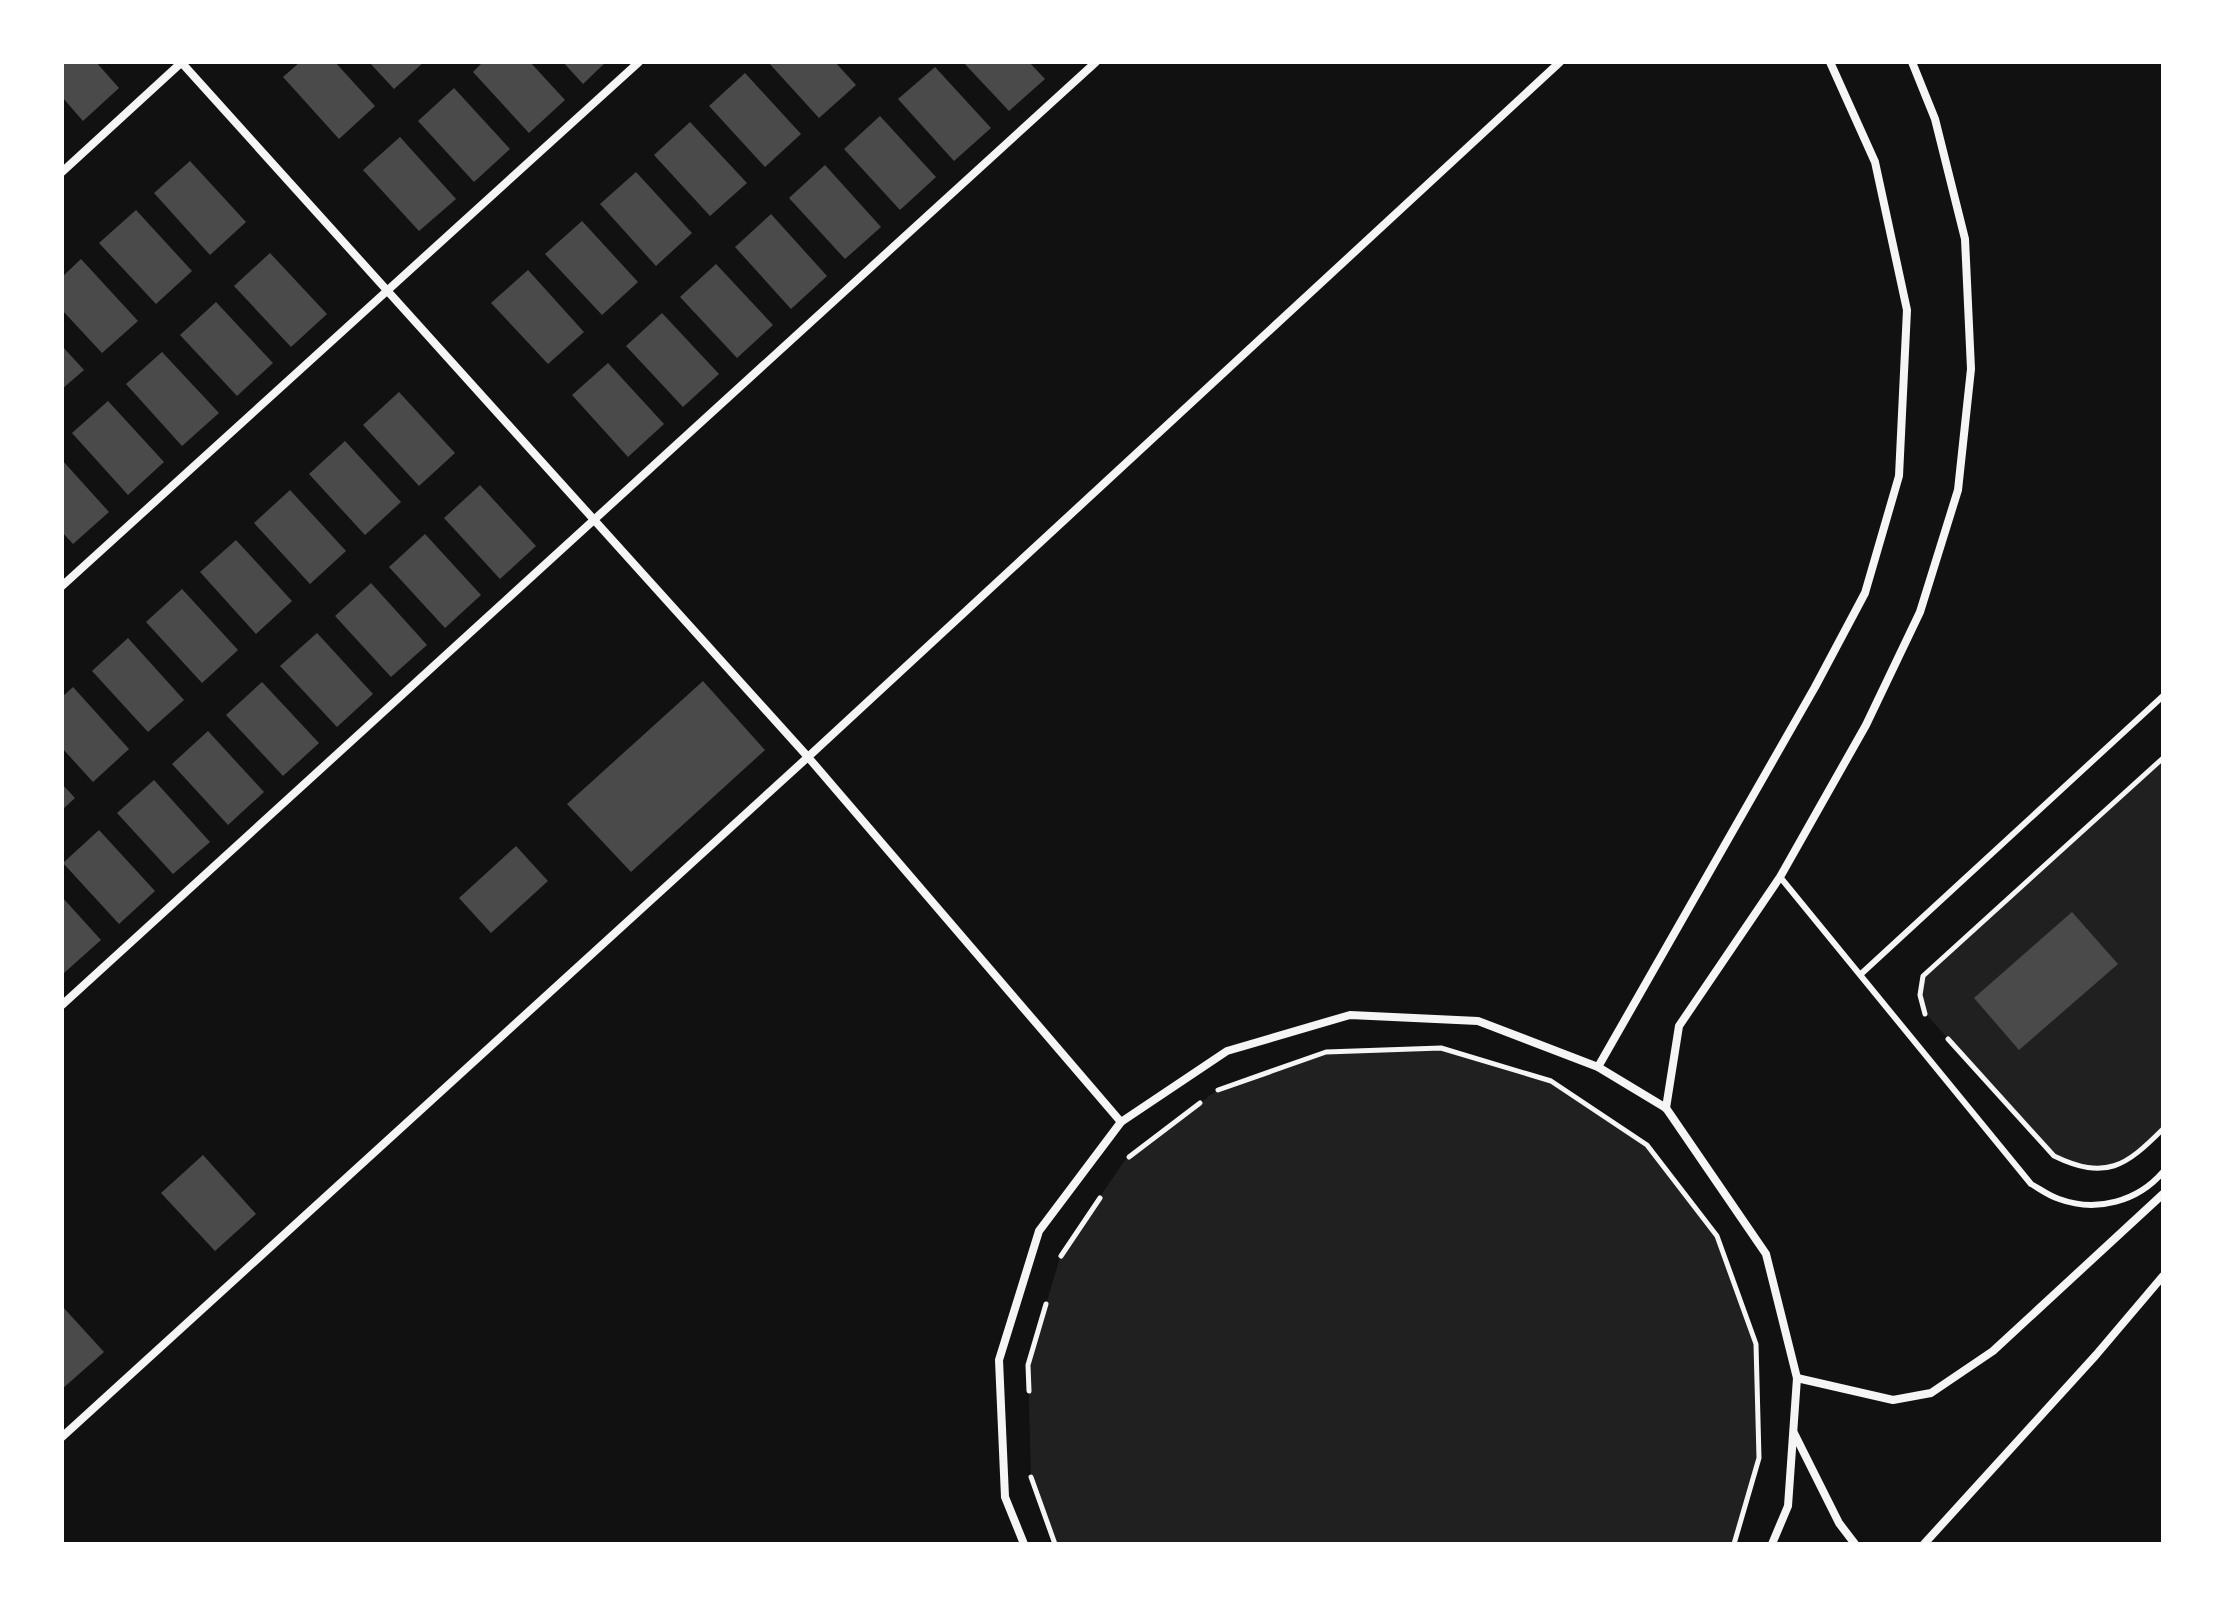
<svg xmlns="http://www.w3.org/2000/svg" width="2225" height="1606" font-family="Montserrat,sans-serif">
  <style>
    .green { fill: #202020 }
    .building { fill: #4a4a4a }
    .lines { fill: none; stroke-linecap: round; stroke-linejoin: round }
    .path { stroke: #f5f5f5; stroke-width: 5 }
    .service { stroke: #f5f5f5; stroke-width: 6 }
    .minor { stroke: #f5f5f5; stroke-width: 8 }
  </style>
  <rect width="100%" height="100%" fill="#111"/>
  <g class="green">
    <polygon points="2163,758 2163,1129 2134,1158 2115,1166 2094,1168 2054,1156 1925,1013 1920,995 1923,976"/>
    <polygon points="1441,1048 1551,1081 1647,1145 1717,1236 1756,1344 1759,1458 1734,1544 1055,1544 1031,1479 1028,1365 1061,1254 1125,1160 1217,1090 1326,1052"/>
  </g>
  <g class="building">
    <polygon points="62,62 96,62 119,88 83,121 62,97"/>
    <polygon points="300,62 335,62 375,106 339,139 283,77"/>
    <polygon points="369,62 424,62 394,89"/>
    <polygon points="483,62 530,62 565,100 529,133 473,72"/>
    <polygon points="563,62 606,62 583,84"/>
    <polygon points="768,62 835,62 856,85 819,118"/>
    <polygon points="963,62 1029,62 1045,79 1009,111"/>
    <polygon points="935,67 991,128 954,161 898,99"/>
    <polygon points="745,73 801,134 765,167 709,106"/>
    <polygon points="454,88 510,149 474,182 418,121"/>
    <polygon points="880,116 936,177 900,210 844,149"/>
    <polygon points="690,122 747,183 710,216 654,155"/>
    <polygon points="400,137 456,199 419,231 363,170"/>
    <polygon points="190,161 246,222 210,255 154,193"/>
    <polygon points="825,165 881,227 845,259 789,198"/>
    <polygon points="636,172 692,233 656,266 600,204"/>
    <polygon points="136,210 192,271 156,304 99,243"/>
    <polygon points="771,214 827,276 791,309 735,247"/>
    <polygon points="582,221 638,282 602,315 545,254"/>
    <polygon points="270,253 327,314 291,347 234,286"/>
    <polygon points="81,259 138,321 102,353 62,310 62,277"/>
    <polygon points="716,264 773,325 737,358 680,297"/>
    <polygon points="528,270 584,332 548,364 491,303"/>
    <polygon points="216,302 273,363 237,396 180,335"/>
    <polygon points="662,313 719,374 683,407 626,346"/>
    <polygon points="62,346 84,370 62,389"/>
    <polygon points="162,352 219,413 182,446 126,384"/>
    <polygon points="608,363 664,424 628,457 572,395"/>
    <polygon points="399,392 455,453 419,486 363,425"/>
    <polygon points="108,401 164,462 128,495 72,433"/>
    <polygon points="345,441 401,502 365,535 309,474"/>
    <polygon points="62,460 109,512 73,544 62,532"/>
    <polygon points="480,485 536,546 500,579 444,518"/>
    <polygon points="290,490 346,551 310,584 254,523"/>
    <polygon points="425,534 481,595 445,628 389,567"/>
    <polygon points="236,540 292,601 256,634 200,572"/>
    <polygon points="371,583 427,645 391,677 335,616"/>
    <polygon points="182,589 238,650 202,683 146,622"/>
    <polygon points="317,633 373,694 337,727 280,666"/>
    <polygon points="128,638 184,700 148,732 92,671"/>
    <polygon points="703,681 765,750 631,872 567,804"/>
    <polygon points="262,682 319,743 283,776 226,715"/>
    <polygon points="73,687 129,749 93,782 62,748 62,697"/>
    <polygon points="208,731 264,792 228,825 172,764"/>
    <polygon points="154,780 210,842 173,874 117,813"/>
    <polygon points="62,784 75,798 62,810"/>
    <polygon points="99,830 155,891 119,924 63,863"/>
    <polygon points="516,846 548,881 491,933 459,898"/>
    <polygon points="62,897 101,940 64,973 62,971"/>
    <polygon points="2072,912 2118,964 2019,1050 1974,998"/>
    <polygon points="203,1155 256,1214 215,1251 161,1193"/>
    <polygon points="62,1306 104,1352 62,1389"/>
  </g>
  <g class="lines">
    <g class="path">
      <polyline points="1925,1014 1920,995 1923,976 2163,758"/>
      <path d="M1948,1039L2054,1156C2106,1181 2126,1166 2163,1129"/>
      <polyline points="1218,1090 1326,1052 1441,1048 1551,1081 1647,1145 1717,1236 1756,1344 1759,1458 1734,1544"/>
      <polyline points="1129,1157 1200,1103"/>
      <polyline points="1061,1256 1100,1198"/>
      <polyline points="1029,1391 1028,1365 1046,1304"/>
      <polyline points="1031,1477 1055,1544"/>
    </g>
    <g class="service">
      <path d="M1780,877L2031,1184C2040,1189 2049,1196 2059,1199C2097,1213 2138,1201 2163,1172"/>
      <polyline points="1861,974 2163,696"/>
    </g>
    <g class="minor">
      <polyline points="181,62 808,757 1121,1122"/>
      <polyline points="62,172 182,62"/>
      <polyline points="62,586 639,62"/>
      <polyline points="62,1005 1096,62"/>
      <polyline points="1598,1067 1815,687 1865,593 1899,476 1907,310 1875,162 1830,62"/>
      <polyline points="1666,1108 1679,1026 1780,877 1866,725 1920,612 1958,490 1971,369 1965,239 1935,119 1912,62"/>
      <polyline points="1797,1378 1893,1400 1931,1393 1993,1351 2163,1194"/>
      <polyline points="1794,1433 1839,1523 1855,1544"/>
      <polyline points="62,1437 808,757 1560,62"/>
      <polyline points="1024,1544 1005,1497 999,1360 1039,1231 1121,1122 1227,1051 1350,1015 1478,1021 1598,1067 1666,1108 1766,1254 1797,1378 1788,1506 1772,1544"/>
      <polyline points="1924,1544 2096,1355 2163,1276"/>
    </g>
  </g>
  <rect width="2225" height="1606" fill="none" stroke="#ffffff" stroke-width="128"/>
</svg>
